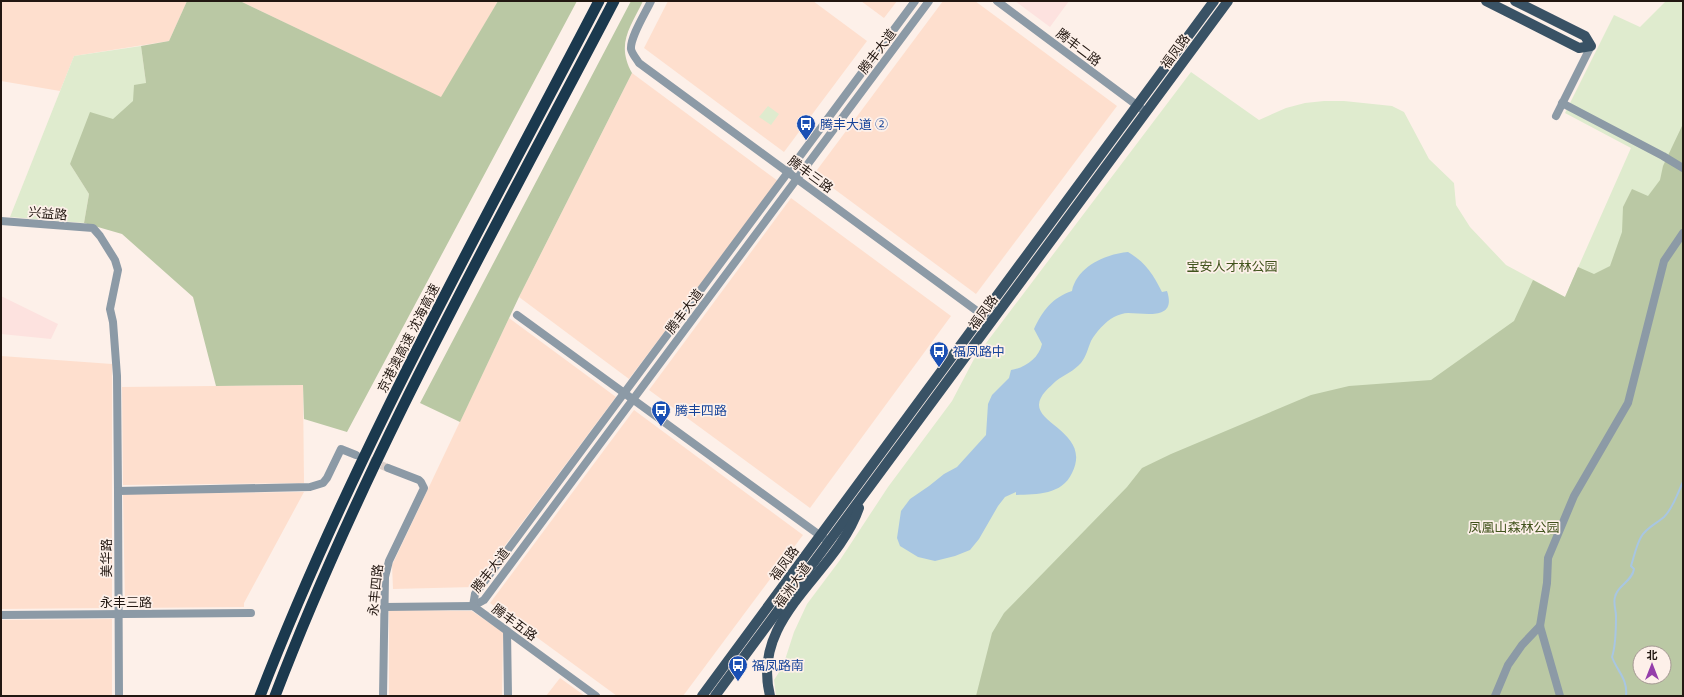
<svg xmlns="http://www.w3.org/2000/svg" width="1684" height="697" font-family="Karla,'Noto Sans SC',sans-serif">
  <style>
    .built { fill: #fedfce }
    .education { fill: #fde2df }
    .green { fill: #dfebce; fill-rule: evenodd }
    .forest { fill: #bac8a4; fill-rule: evenodd }
    .water { fill: #a8c6e2 }
    .lines { fill: none; stroke-linecap: round; stroke-linejoin: round }
    .stream { stroke: #a8c6e2; stroke-width: 2 }
    .minor-tunnel { stroke: #dccfc9; stroke-width: 8; stroke-dasharray: 8 4; stroke-linecap: butt }
    .minor { stroke: #8c9aa6; stroke-width: 8 }
    .major { stroke: #395265; stroke-width: 10 }
    .highway { stroke: #1b394e; stroke-width: 11 }
    .labels { text-anchor: middle; stroke-width: 3.5; stroke-linejoin: round; paint-order: stroke }
    .street-label { font-size: 13px; fill: #221711; stroke: #fdf0e9 }
    .transit-label { font-size: 13px; fill: #164399; stroke: #fdf0e9; text-anchor: start }
    .park-label { font-size: 13px; fill: #41531c; stroke: #fdf0e9 }
  </style>
  <rect width="100%" height="100%" fill="#fdf0e9"/>
  <g class="built">
    <polygon points="1,1 187,1 169,41 74,56 60,91 1,81"/>
    <polygon points="240,1 498,1 442,98"/>
    <polygon points="668,1 813,1 867,41 784,152 644,48"/>
    <polygon points="861,1 897,1 884,18"/>
    <polygon points="943,1 975,1 1117,106 976,294 814,174"/>
    <polygon points="632,73 778,181 629,379 519,297"/>
    <polygon points="791,198 951,316 810,508 649,390"/>
    <polygon points="509,318 616,397 474,587 393,589 392,565"/>
    <polygon points="1,356 112,364 112,608 1,609"/>
    <polygon points="303,385 304,483 123,485 122,387"/>
    <polygon points="634,410 803,535 683,696 617,696 490,603"/>
    <polygon points="304,492 244,603 244,607 125,608 123,494"/>
    <polygon points="389,610 472,611 503,632 502,696 389,696"/>
    <polygon points="112,619 112,696 1,696 1,620"/>
    <polygon points="560,678 585,696 546,696"/>
  </g>
  <g class="education">
    <polygon points="1015,1 1069,1 1050,27"/>
    <polygon points="1,296 58,324 51,339 1,334"/>
  </g>
  <g class="green">
    <path d="M1666,1H1683V696H776L774,680L783,666L794,632L807,604L840,560L888,487L952,401L974,359L1191,72L1259,120L1286,108L1305,103L1324,101H1344L1392,106L1404,112L1429,159L1454,183L1456,205L1470,227L1506,265L1565,297L1631,148L1565,113L1614,15L1640,27ZM1640,653H1664V677H1640Z"/>
    <polygon points="141,46 146,83 134,101 70,164 89,194 84,223 10,217 74,56"/>
    <polygon points="768,106 779,114 771,125 759,117"/>
  </g>
  <g class="forest">
    <polygon points="187,1 240,1 441,97 498,1 577,1 347,432 304,419 303,385 216,386 193,297 122,234 84,223 89,194 70,164 90,112 113,119 133,101 134,85 146,83 141,46 169,41"/>
    <path d="M631,1H643C630,28 616,44 632,73L519,297L460,422L420,403Z"/>
    <path d="M1682,126L1683,696H976L992,633L1004,613L1127,487L1142,468L1171,454L1311,395L1349,386L1431,380L1514,321L1533,280L1565,297L1578,267L1594,274L1610,266L1622,232L1623,207L1632,189L1648,196L1660,180L1663,166ZM1640,653H1664V677H1640Z"/>
  </g>
  <path class="water" d="M1128,252C1145,262 1153,274 1162,292L1167,291C1177,321 1145,313 1128,313C1124,313 1118,315 1114,317C1105,322 1096,332 1091,341C1088,348 1086,357 1081,363C1074,371 1064,375 1056,381C1050,387 1039,395 1039,405C1039,425 1091,435 1072,473C1062,495 1037,494 1016,495V492L1005,497L998,506L979,539L970,550L955,556L935,561L918,557L900,546L897,538L901,511L910,499L929,486L944,474L957,467L986,435L988,404L992,395L1009,378L1011,370C1025,368 1039,358 1042,344L1034,329C1043,310 1052,298 1072,291C1077,267 1105,254 1128,252Z"/>
  <g class="lines">
    <path class="stream" d="M1626,696C1628,679 1617,671 1612,657C1616,645 1616,630 1616,616C1616,610 1613,603 1615,597C1617,585 1632,582 1634,569L1631,566C1634,557 1636,546 1641,537C1646,528 1656,524 1664,517C1674,507 1677,494 1683,482"/>
    <polyline class="minor-tunnel" points="359,456 388,468"/>
    <g class="minor">
      <path d="M651,1C646,12 630,37 631,49C632,54 636,58 639,63L992,322"/>
      <polyline points="997,1 1146,112"/>
      <polyline points="1562,103 1663,156 1683,168"/>
      <polyline points="1556,116 1591,46"/>
      <polyline points="1,221 93,228 100,236 115,260 118,270 110,309 113,322 117,376 118,491 310,487 323,483 327,478 341,449 356,455"/>
      <polyline points="517,315 829,542"/>
      <polyline points="118,491 119,696"/>
      <polyline points="473,606 484,600 929,1"/>
      <polyline points="473,606 475,594 915,1"/>
      <polyline points="384,607 473,606 596,696"/>
      <polyline points="1,615 251,613"/>
      <polyline points="507,631 508,696"/>
      <polyline points="383,696 385,577 389,561 424,488 421,482 419,480 388,468"/>
      <polyline points="1495,696 1508,665 1522,645 1540,626"/>
      <polyline points="1560,696 1540,626 1547,583 1548,558 1574,496 1628,403 1664,261 1683,233"/>
    </g>
    <g class="major">
      <polyline points="1486,1 1579,48 1591,46 1585,36 1515,1"/>
      <polyline points="702,696 1214,1"/>
      <polyline points="715,696 1228,1"/>
      <path d="M770,696C750,616 836,575 859,508"/>
    </g>
    <g class="highway">
      <path d="M260,696C353,455 480,230 599,1"/>
      <path d="M275,696C367,455 495,229 614,1"/>
    </g>
  </g>
  <defs>
    <g id="bus-pin" transform="scale(1)"><path d="M0 17L-7.5 6A9.5 9.5 0 1 1 7.5 6Z" fill="#1a4fb4" stroke="#fdf0e9"/><path d="M-5-6H5V4H4V6H2V4H-2V6H-4V4H-5ZM-3.5-4V0h7V-4ZM-3.5 1.2v1.5H-2V1.2ZM2 1.2v1.5H3.5V1.2Z" fill="#fff"/></g>
  </defs>
  <g fill-rule="evenodd">
    <use href="#bus-pin" x="806" y="124"/>
    <use href="#bus-pin" x="939" y="351"/>
    <use href="#bus-pin" x="661" y="410"/>
    <use href="#bus-pin" x="738" y="665"/>
  </g>
  <g class="labels">
    <g class="street-label">
      <text transform="translate(1079 47) rotate(37)" y="5">腾丰二路</text>
      <text transform="translate(877 51) rotate(-53)" y="5">腾丰大道</text>
      <text transform="translate(1175 51) rotate(-54)" y="5">福凤路</text>
      <text transform="translate(811 174) rotate(36)" y="5">腾丰三路</text>
      <text transform="translate(48 213) rotate(5)" y="5">兴益路</text>
      <text transform="translate(684 311) rotate(-53)" y="5">腾丰大道</text>
      <text transform="translate(983 312) rotate(-54)" y="5">福凤路</text>
      <text transform="translate(408 338) rotate(-63)" y="5">京港澳高速 沈海高速</text>
      <text transform="translate(106 558) rotate(-90)" y="5">美华路</text>
      <text transform="translate(784 563) rotate(-54)" y="5">福凤路</text>
      <text transform="translate(490 570) rotate(-52)" y="5">腾丰大道</text>
      <text transform="translate(792 585) rotate(-54)" y="5">福洲大道</text>
      <text transform="translate(375 590) rotate(-84)" y="5">永丰四路</text>
      <text x="126" y="607">永丰三路</text>
      <text transform="translate(515 622) rotate(36)" y="5">腾丰五路</text>
    </g>
    <g class="transit-label">
      <text x="820" y="129">腾丰大道 ②</text>
      <text x="953" y="356">福凤路中</text>
      <text x="675" y="415">腾丰四路</text>
      <text x="752" y="670">福凤路南</text>
    </g>
    <g class="park-label">
      <text x="1232" y="271">宝安人才林公园</text>
      <text x="1514" y="532">凤凰山森林公园</text>
    </g>
  </g>
  <rect width="1684" height="697" fill="none" stroke="#221711" stroke-width="4"/>
  <g transform="translate(1652 665)"><circle r="19" fill="#fdf0e9" stroke="#a59993"/>
  <path d="M0-3L7 15L0 10L-7 15Z" fill="#953eab"/>
  <text y="-6" font-size="11" font-weight="bold" text-anchor="middle" fill="#221711">北</text>
  </g>
</svg>
